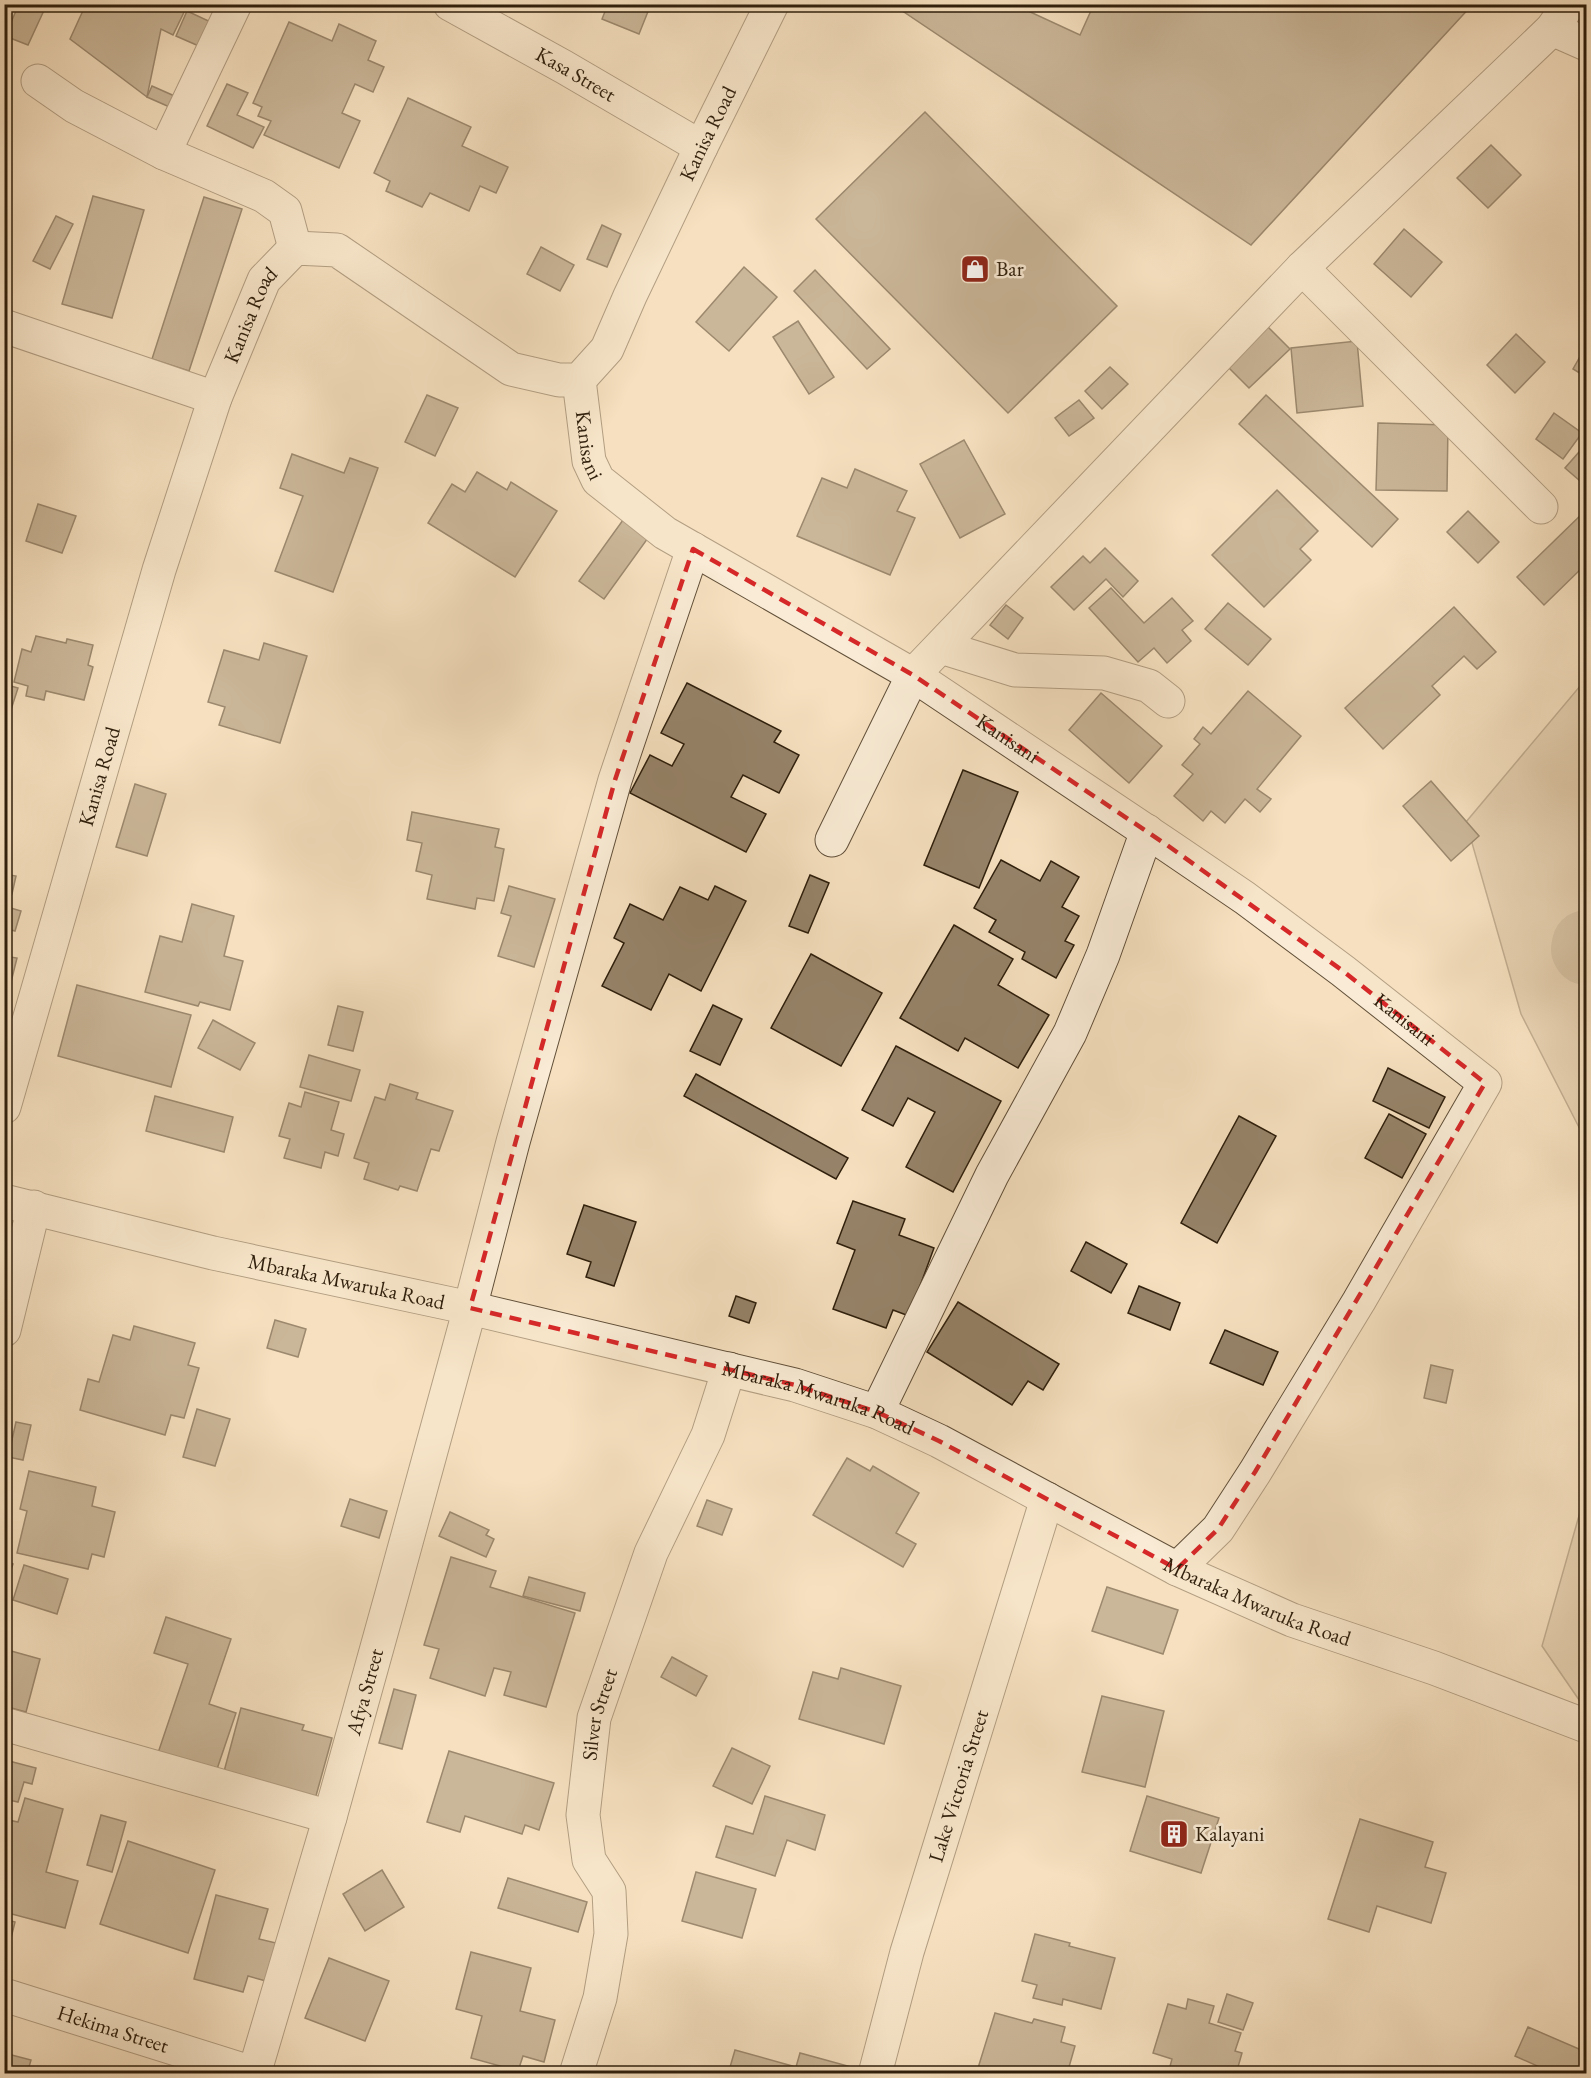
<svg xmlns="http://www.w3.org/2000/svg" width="1591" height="2078" font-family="'EB Garamond',serif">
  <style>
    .green { fill: #d4bfa1; stroke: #826f56; stroke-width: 1.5 }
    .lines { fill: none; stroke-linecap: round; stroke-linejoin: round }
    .river { stroke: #b29e82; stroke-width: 68 }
    .building { fill: #968369; stroke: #2f1f0c; stroke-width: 1.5 }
    .minor-casing { stroke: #614f39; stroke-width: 35 }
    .minor { stroke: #f9ebd5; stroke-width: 33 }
    .marked { fill: none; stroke: #d62828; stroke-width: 4.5; stroke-dasharray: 12 8; stroke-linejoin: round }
    .labels { text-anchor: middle; stroke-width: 5; stroke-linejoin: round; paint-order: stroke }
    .street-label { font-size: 21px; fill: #2f1f0c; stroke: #f9ebd5 }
    .poi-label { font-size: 21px; fill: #2f1f0c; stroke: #f9ebd5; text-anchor: start }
  </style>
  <rect width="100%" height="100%" fill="#f6e0bf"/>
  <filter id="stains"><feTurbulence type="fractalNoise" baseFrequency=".00333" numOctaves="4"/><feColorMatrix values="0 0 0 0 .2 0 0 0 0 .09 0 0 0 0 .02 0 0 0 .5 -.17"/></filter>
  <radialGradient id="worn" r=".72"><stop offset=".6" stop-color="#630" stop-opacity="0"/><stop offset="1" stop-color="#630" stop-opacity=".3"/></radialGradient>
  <g class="green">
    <polygon points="1586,679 1586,1141 1521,1014 1466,822"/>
    <polygon points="1586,1491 1586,1710 1542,1646"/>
  </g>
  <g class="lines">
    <polyline class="river" points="1586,944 1585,949 1586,951"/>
  </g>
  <g class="building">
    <polygon points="19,4 46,6 28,45 5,36"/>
    <polygon points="86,4 178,4 186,8 173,35 161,29 147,97 70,39"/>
    <polygon points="608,4 651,4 639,34 602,19"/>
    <polygon points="892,4 1013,4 1080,35 1094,4 1473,4 1251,245"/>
    <polygon points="187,11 213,23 201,47 176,36"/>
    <polygon points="289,22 332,41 339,24 376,41 368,60 384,67 373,92 355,84 342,113 360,121 339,168 264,135 271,121 258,116 262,107 253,103"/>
    <polygon points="227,84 248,93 237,115 264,127 253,148 207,126"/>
    <polygon points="152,86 179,98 174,109 147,97"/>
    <polygon points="408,98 471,127 462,146 508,167 496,193 480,186 469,211 430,193 422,207 386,191 390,181 374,173"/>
    <polygon points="925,112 1117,306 1008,413 816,219"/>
    <polygon points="1491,145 1521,175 1488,208 1457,178"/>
    <polygon points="93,196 144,210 112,318 62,304"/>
    <polygon points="204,197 242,209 189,371 152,359"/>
    <polygon points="56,216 73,224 50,269 33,261"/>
    <polygon points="602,225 621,234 607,267 587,259"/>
    <polygon points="1404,229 1442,262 1411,297 1374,264"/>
    <polygon points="541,247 574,265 560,291 527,274"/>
    <polygon points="744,267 777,297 729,351 696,322"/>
    <polygon points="815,270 890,349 867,369 794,291"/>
    <polygon points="798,321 834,377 809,394 773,337"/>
    <polygon points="1262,321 1290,349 1249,388 1222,361"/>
    <polygon points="1516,334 1545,362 1515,393 1487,365"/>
    <polygon points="1357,341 1363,406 1297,413 1291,348"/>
    <polygon points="1586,346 1586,377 1573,369"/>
    <polygon points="1110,367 1128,384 1102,409 1085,391"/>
    <polygon points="427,395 458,408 435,456 405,442"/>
    <polygon points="1266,395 1398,519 1372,547 1239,424"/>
    <polygon points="1079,400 1094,418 1069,436 1055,418"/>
    <polygon points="1554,413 1582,433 1563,459 1536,439"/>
    <polygon points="1378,423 1448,425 1447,491 1376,490"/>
    <polygon points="964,440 1005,514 960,538 920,464"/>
    <polygon points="1586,444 1586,486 1565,468"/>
    <polygon points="292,454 344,473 350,458 378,468 333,592 275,571 303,496 280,488"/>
    <polygon points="855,469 907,491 897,511 915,518 890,575 797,536 822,478 847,488"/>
    <polygon points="477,472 507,490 511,482 557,511 515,577 428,523 452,484 465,492"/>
    <polygon points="1277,490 1318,531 1300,549 1311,560 1264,607 1212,555"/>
    <polygon points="38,504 76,516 62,553 26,541"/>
    <polygon points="1586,510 1586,564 1544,605 1517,577"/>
    <polygon points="1468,511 1499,542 1478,563 1447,532"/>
    <polygon points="623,520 648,538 604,599 579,581"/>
    <polygon points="1105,548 1138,581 1123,597 1106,579 1074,610 1051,587 1083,556 1090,563"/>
    <polygon points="1111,588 1144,623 1172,598 1193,621 1182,630 1191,641 1167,663 1154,648 1138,662 1089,608"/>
    <polygon points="1228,603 1271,639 1248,665 1205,629"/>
    <polygon points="1006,605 1023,618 1008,639 990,625"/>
    <polygon points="1454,607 1496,652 1477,669 1464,656 1432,686 1440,695 1383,749 1345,708"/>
    <polygon points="36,636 66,643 67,639 93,645 88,665 93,667 84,700 46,691 44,700 26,696 28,686 14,682 22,649 31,652"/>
    <polygon points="264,643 307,656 280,743 219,725 225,707 208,702 224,650 259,660"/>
    <polygon points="687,683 781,731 774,742 799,755 779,793 743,775 731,797 766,814 746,852 630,793 650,755 672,766 684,744 661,733"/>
    <polygon points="4,684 18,688 9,716 4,715"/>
    <polygon points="1248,691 1301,736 1257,789 1271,799 1260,812 1245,799 1225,823 1211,811 1203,821 1174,796 1193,774 1182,765 1200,744 1194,739 1203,727 1211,734"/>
    <polygon points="1101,693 1162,746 1129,783 1069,730"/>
    <polygon points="963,770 1018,792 979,888 924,865"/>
    <polygon points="1431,781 1479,836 1451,861 1403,806"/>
    <polygon points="135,784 166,794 147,856 116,847"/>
    <polygon points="412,812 499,829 495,847 504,849 494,901 477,898 475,909 427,899 432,875 416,871 422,843 407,840"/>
    <polygon points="1001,860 1040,881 1051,861 1079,877 1062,907 1079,916 1065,941 1074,945 1056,978 1022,959 1025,952 989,932 996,920 974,908"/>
    <polygon points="4,874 16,876 12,894 4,893"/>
    <polygon points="810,875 829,883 808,933 789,926"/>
    <polygon points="509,886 555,899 534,967 498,956 511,916 501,913"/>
    <polygon points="715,886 746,901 701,991 669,974 651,1010 602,986 624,943 614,938 630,904 663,920 680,887 708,900"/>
    <polygon points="192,904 234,916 224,956 243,961 230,1010 200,1002 198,1006 145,992 160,936 182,942"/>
    <polygon points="4,906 21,911 15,931 4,928"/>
    <polygon points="954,925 1013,959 998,985 1049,1015 1018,1068 965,1038 958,1051 900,1018"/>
    <polygon points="811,954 882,993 841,1066 771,1028"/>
    <polygon points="4,956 17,958 4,1010"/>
    <polygon points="77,985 191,1015 171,1087 58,1056"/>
    <polygon points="713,1005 742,1019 720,1065 690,1051"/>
    <polygon points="338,1006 363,1012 353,1051 328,1045"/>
    <polygon points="213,1020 255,1043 240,1070 198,1048"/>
    <polygon points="896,1046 1001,1101 953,1192 906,1167 935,1112 908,1098 893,1126 862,1110"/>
    <polygon points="309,1055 360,1070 351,1101 300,1087"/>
    <polygon points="1388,1068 1445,1097 1429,1128 1373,1101"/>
    <polygon points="696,1074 848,1158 836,1179 684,1096"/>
    <polygon points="390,1084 418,1093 416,1099 453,1111 439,1151 431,1149 417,1191 400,1186 398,1190 364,1179 369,1163 354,1158 375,1097 385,1100"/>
    <polygon points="305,1092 339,1102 331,1130 344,1134 338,1156 325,1152 321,1168 284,1158 290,1139 279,1136 289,1103 301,1107"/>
    <polygon points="155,1096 233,1117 224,1152 146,1131"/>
    <polygon points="1389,1114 1426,1134 1402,1178 1365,1158"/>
    <polygon points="1239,1116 1276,1136 1217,1243 1181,1223"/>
    <polygon points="853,1201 905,1219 899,1235 934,1248 909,1316 893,1310 886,1328 833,1309 855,1250 837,1243"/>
    <polygon points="584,1205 636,1222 614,1286 586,1277 591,1262 567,1254"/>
    <polygon points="1086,1242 1127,1264 1111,1293 1071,1271"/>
    <polygon points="1139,1286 1180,1303 1170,1330 1128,1313"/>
    <polygon points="736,1296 756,1303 749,1323 729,1316"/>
    <polygon points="958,1302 1059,1364 1043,1390 1028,1381 1012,1405 927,1352"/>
    <polygon points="275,1320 306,1329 298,1357 267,1348"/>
    <polygon points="134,1326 195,1343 188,1365 199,1368 184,1418 171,1415 165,1435 80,1410 88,1379 99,1382 113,1335 130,1340"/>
    <polygon points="1225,1330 1278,1352 1263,1385 1210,1363"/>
    <polygon points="1431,1365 1453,1370 1446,1403 1424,1398"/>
    <polygon points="197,1409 230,1419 215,1466 183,1457"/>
    <polygon points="16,1422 31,1425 23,1460 8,1457"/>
    <polygon points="847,1458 870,1471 873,1466 919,1493 896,1533 916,1544 903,1567 813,1515"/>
    <polygon points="29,1471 96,1487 92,1506 115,1512 104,1557 92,1554 88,1569 17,1553 27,1511 20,1509"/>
    <polygon points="350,1499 387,1511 379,1538 341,1526"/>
    <polygon points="707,1500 732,1509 722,1535 697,1526"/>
    <polygon points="450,1512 489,1530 486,1535 494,1539 486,1557 439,1536"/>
    <polygon points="451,1557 496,1571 490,1587 575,1613 546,1707 504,1695 511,1672 494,1668 485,1696 430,1678 439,1649 424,1645"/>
    <polygon points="4,1561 13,1564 4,1589"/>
    <polygon points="24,1565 68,1579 57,1614 13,1600"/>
    <polygon points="529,1577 585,1593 580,1611 523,1596"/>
    <polygon points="1107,1587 1178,1610 1163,1654 1092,1631"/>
    <polygon points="166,1617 231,1639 209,1704 236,1713 216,1772 158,1753 188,1664 154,1653"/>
    <polygon points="4,1649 40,1659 26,1712 4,1706"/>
    <polygon points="672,1657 707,1676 696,1696 661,1677"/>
    <polygon points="841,1668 901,1686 884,1744 799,1719 813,1672 838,1679"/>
    <polygon points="394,1689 416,1695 402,1749 379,1743"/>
    <polygon points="1102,1696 1164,1711 1145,1787 1082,1772"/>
    <polygon points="241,1708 304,1725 302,1730 332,1738 314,1803 222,1779"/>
    <polygon points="732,1748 770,1766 752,1804 713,1786"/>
    <polygon points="449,1751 554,1783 539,1830 525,1825 522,1834 465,1816 460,1832 427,1822"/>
    <polygon points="9,1761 36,1768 32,1784 24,1782 18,1802 4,1799 4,1779"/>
    <polygon points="765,1796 825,1815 815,1850 787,1840 775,1876 716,1857 726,1826 753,1834"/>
    <polygon points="1147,1796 1219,1818 1201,1873 1130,1851"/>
    <polygon points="25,1798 63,1809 46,1872 78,1881 65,1928 4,1912 4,1819 18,1822"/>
    <polygon points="101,1815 126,1822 112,1872 87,1865"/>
    <polygon points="1360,1819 1433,1842 1425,1867 1446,1873 1431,1923 1377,1906 1369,1932 1328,1919"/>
    <polygon points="128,1841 215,1870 188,1953 100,1924"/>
    <polygon points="382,1870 404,1907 365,1931 343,1894"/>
    <polygon points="696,1872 756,1889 742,1938 682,1921"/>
    <polygon points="508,1878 587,1902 578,1932 498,1908"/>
    <polygon points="216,1895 268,1909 259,1939 276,1943 266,1981 248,1976 243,1992 194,1979"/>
    <polygon points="4,1919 15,1922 8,1950 4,1949"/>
    <polygon points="1035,1934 1070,1943 1069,1946 1115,1958 1101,2009 1063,1999 1062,2005 1033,1998 1037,1985 1022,1981"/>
    <polygon points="471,1952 531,1968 520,2011 555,2020 544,2062 523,2056 518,2071 471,2058 482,2016 456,2009"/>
    <polygon points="329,1958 389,1981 365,2041 305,2018"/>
    <polygon points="1227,1994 1253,2003 1243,2030 1218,2022"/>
    <polygon points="1188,1999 1214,2006 1209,2023 1241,2033 1235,2051 1242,2053 1236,2074 1168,2074 1172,2059 1153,2053 1168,2004 1186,2009"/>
    <polygon points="995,2013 1032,2023 1034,2019 1065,2027 1061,2042 1075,2046 1067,2074 998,2074 978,2068"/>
    <polygon points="1528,2027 1586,2052 1586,2074 1555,2074 1515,2056"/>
    <polygon points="735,2050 796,2067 800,2053 855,2068 854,2074 728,2074"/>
    <polygon points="4,2053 31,2060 27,2074 4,2074"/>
  </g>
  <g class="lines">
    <g class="minor-casing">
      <g id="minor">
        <path id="s1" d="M450,4L564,67L701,147"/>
        <polyline points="1552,29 1586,44"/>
        <polyline points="38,81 74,106 164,153 264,196 285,211 295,248"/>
        <polyline points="164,153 235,4"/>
        <polyline points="1302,268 1541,507"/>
        <polyline points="4,326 215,398"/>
        <path id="s2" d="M579,380L589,461L598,480L665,533L913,675L1167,845L1245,898L1343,971L1485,1083L1359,1301L1255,1472L1218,1529L1177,1569"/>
        <polyline points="941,647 1015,670 1104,673 1149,686 1168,701"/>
        <polyline points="832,840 913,675 1302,268 1552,29 1569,4"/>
        <path id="s3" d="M4,1107L159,570L215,398L264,280L295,248L337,250L511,369L559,380H579L607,349L630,296L701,147L772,4"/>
        <path id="s4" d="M4,1201L213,1253L470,1308L795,1385L877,1412L939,1441L1177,1569L1292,1620L1434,1668L1586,1726"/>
        <polyline points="4,1330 34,1207"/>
        <polyline points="877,1412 992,1175 1070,1033 1103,955 1147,831"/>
        <polyline points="4,1724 330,1817"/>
        <path id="s5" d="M4,1995L256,2074"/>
        <path id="s6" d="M254,2074L330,1817L393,1590L470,1308L513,1142L615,780L693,549"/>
        <path id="s7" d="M576,2074L600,1998L611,1934L609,1891L589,1860L583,1815L594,1718L651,1553L708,1435L729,1369"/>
        <path id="s8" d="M875,2074L907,1952L1047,1499"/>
      </g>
    </g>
    <use href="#minor" class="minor"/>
  </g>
  <path d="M0 0H1591V2078H0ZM693,549L913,675L1167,845L1343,971L1485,1083L1255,1472L1218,1529L1177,1569L939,1441L877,1412L795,1385L470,1308L615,780Z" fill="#f6e0bf" fill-opacity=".55" fill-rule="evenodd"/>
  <path class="marked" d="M693,549L913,675L1167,845L1343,971L1485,1083L1255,1472L1218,1529L1177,1569L939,1441L877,1412L795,1385L470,1308L615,780Z"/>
  <defs>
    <g id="shop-square" transform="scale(1.5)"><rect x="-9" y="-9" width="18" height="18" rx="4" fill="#8f2418" stroke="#f9ebd5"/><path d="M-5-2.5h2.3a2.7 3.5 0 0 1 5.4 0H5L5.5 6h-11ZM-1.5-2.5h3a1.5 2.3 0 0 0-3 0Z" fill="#fff"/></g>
    <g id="building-square" transform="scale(1.5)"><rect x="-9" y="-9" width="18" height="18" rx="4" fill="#8f2418" stroke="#f9ebd5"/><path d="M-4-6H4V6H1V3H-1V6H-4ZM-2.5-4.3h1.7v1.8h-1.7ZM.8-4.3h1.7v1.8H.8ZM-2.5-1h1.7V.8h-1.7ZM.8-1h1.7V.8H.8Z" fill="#fff"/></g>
  </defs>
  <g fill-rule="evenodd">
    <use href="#shop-square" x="975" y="269"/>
    <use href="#building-square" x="1174" y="1834"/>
  </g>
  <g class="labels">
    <g class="street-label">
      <text dy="7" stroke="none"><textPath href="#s1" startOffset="144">Kasa Street</textPath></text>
      <text dy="7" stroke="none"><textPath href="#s3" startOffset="1514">Kanisa Road</textPath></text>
      <text dy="7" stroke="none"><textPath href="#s3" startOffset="830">Kanisa Road</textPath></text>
      <text dy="7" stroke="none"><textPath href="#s2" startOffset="66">Kanisani</textPath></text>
      <text dy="7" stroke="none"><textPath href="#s2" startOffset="588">Kanisani</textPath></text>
      <text dy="7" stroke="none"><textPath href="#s3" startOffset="344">Kanisa Road</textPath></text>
      <text dy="7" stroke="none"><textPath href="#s2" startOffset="1074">Kanisani</textPath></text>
      <text dy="7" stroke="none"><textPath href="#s4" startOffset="352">Mbaraka Mwaruka Road</textPath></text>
      <text dy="7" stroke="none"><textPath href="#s4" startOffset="838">Mbaraka Mwaruka Road</textPath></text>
      <text dy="7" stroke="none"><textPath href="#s4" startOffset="1324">Mbaraka Mwaruka Road</textPath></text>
      <text dy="7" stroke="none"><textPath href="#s6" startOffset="398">Afya Street</textPath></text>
      <text dy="7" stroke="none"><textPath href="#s7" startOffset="372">Silver Street</textPath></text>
      <text dy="7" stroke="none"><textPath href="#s8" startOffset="300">Lake Victoria Street</textPath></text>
      <text dy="7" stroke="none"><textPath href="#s5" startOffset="114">Hekima Street</textPath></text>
    </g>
    <g class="poi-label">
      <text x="996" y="276">Bar</text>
      <text x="1195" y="1841">Kalayani</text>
    </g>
  </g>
  <rect width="1591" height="2078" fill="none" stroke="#f6e0bf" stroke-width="24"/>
  <rect x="6" y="6" width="1579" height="2066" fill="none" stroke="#2f1f0c" stroke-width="3"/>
  <rect x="12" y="12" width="1567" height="2054" fill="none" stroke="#2f1f0c" stroke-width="1.5"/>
  <rect width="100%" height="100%" filter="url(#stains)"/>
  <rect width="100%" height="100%" fill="url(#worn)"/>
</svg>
